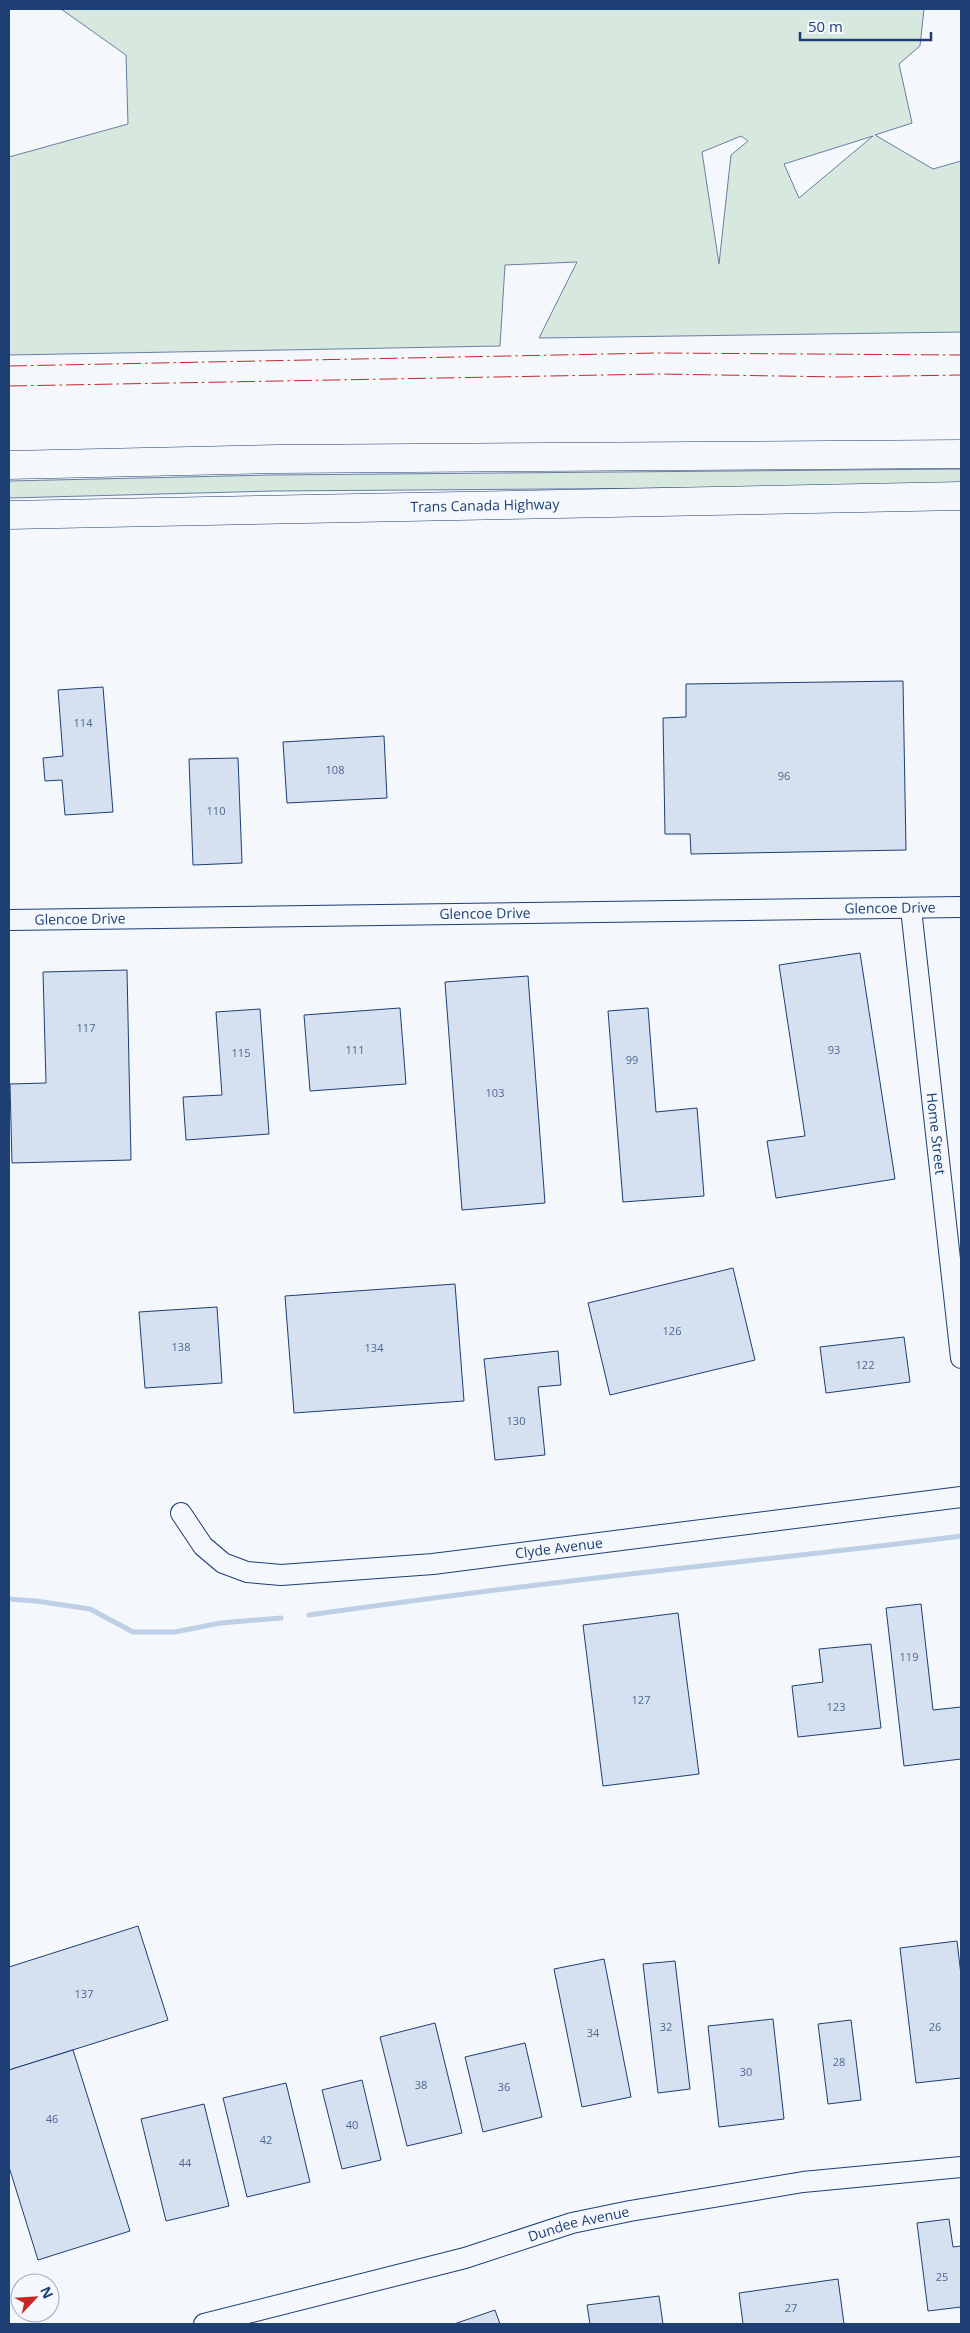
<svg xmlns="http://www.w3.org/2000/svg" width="970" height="2333" font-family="'Open Sans',sans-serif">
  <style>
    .green { fill: #d7e8df; stroke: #687fa3; fill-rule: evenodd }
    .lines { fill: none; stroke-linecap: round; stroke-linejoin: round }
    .stream { stroke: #bed0e5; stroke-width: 5 }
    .building { fill: #d5e0f0; stroke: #1d3f73 }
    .minor-casing { stroke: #1d3f73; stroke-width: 22 }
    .highway-casing { stroke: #1d3f73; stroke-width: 29 }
    .minor { stroke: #f4f7fb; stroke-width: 20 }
    .highway { stroke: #f4f7fb; stroke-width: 28 }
    .power { stroke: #c62828; stroke-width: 1; stroke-dasharray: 18 4 2.5 4; stroke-linecap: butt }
    .labels { text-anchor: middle; stroke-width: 4; stroke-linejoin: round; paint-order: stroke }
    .number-label { font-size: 11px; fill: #4b6792 }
    .street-label { font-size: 14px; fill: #1d3f73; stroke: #f4f7fb }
  </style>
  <rect width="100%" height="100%" fill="#f4f7fb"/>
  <g class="green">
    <path d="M61,9H924L920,46L899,64L912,123L875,135L933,169L961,161V332L539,338L577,262L505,265L500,346L9,355V157L128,124L126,55ZM741,136L748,141L731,155L719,264L702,152ZM873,136L799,198L784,164Z"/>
    <polygon points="961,469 961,486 274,491 9,498 9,481 272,475"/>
  </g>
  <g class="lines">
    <g class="stream">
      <polyline points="9,1599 36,1601 90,1609 133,1632 175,1632 220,1623 281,1618"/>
      <path d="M309,1615C396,1603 484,1591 571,1581C701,1565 831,1553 961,1536"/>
    </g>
  </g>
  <g class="building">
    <polygon points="903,681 906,850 691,854 690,834 665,834 663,718 686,717 686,684"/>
    <polygon points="103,687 113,812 65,815 62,780 45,781 43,758 63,756 58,690"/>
    <polygon points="384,736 387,798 287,803 283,742"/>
    <polygon points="238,758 242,863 193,865 189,759"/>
    <polygon points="860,953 895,1179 776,1198 767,1141 805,1136 779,965"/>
    <polygon points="127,970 131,1160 12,1163 10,1084 46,1083 43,972"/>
    <polygon points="528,976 545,1203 462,1210 445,982"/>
    <polygon points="400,1008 406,1084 310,1091 304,1015"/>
    <polygon points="648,1008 656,1112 697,1108 704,1196 623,1202 608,1011"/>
    <polygon points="260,1009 269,1134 186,1140 183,1097 222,1095 216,1012"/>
    <polygon points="733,1268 755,1360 610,1395 588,1303"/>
    <polygon points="455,1284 464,1401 294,1413 285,1296"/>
    <polygon points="217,1307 222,1383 145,1388 139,1312"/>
    <polygon points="904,1337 910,1382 826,1393 820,1347"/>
    <polygon points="558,1351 561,1385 538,1387 545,1455 495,1460 484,1359"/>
    <polygon points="921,1604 933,1710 961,1707 961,1759 904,1766 886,1608"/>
    <polygon points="678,1613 699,1774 603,1786 583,1625"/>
    <polygon points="871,1644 881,1728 798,1737 792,1686 823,1682 819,1649"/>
    <polygon points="138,1926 168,2020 9,2070 9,1967"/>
    <polygon points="957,1941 961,1975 961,2078 916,2083 900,1948"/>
    <polygon points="604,1959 631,2097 582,2107 554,1969"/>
    <polygon points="675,1961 690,2089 658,2093 643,1964"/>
    <polygon points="773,2019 784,2119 719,2127 708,2026"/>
    <polygon points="851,2020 861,2100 828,2104 818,2024"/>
    <polygon points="435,2023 462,2133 407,2146 380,2037"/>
    <polygon points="525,2043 542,2117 483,2132 465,2057"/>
    <polygon points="73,2050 130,2231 38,2260 9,2167 9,2070"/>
    <polygon points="362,2080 381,2160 342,2169 322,2090"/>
    <polygon points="286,2083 310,2182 247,2197 223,2098"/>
    <polygon points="204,2104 229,2206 166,2221 141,2119"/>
    <polygon points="949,2219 953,2247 961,2246 961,2307 928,2311 917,2223"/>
    <polygon points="838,2279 844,2324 743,2324 739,2293"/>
    <polygon points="659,2296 663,2324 590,2324 587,2305"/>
    <polygon points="495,2310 500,2324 454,2324"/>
  </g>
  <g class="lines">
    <g class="minor-casing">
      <g id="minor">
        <path id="s1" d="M911,909L961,1358"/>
        <path id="s2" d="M9,920L961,907"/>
        <path id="s3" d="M181,1513L203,1546L223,1563L247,1572L281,1575L433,1564L961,1497"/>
        <path id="s4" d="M204,2324L465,2258L572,2223L630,2211L803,2182L961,2167"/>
      </g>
    </g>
    <g class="highway-casing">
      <g id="highway">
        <polyline points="9,465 279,459 961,454"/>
        <path id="s5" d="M9,515L961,496"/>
      </g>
    </g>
    <use href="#minor" class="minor"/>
    <use href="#highway" class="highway"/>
    <g class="power">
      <polyline points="9,366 657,353 961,355"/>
      <polyline points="9,386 658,374 840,377 961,375"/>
    </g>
  </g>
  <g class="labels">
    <g class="number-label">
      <text x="83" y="727">114</text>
      <text x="335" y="774">108</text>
      <text x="784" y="780">96</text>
      <text x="216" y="815">110</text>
      <text x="86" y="1032">117</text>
      <text x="355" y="1054">111</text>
      <text x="834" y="1054">93</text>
      <text x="241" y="1057">115</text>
      <text x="632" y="1064">99</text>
      <text x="495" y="1097">103</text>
      <text x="672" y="1335">126</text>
      <text x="181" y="1351">138</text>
      <text x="374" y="1352">134</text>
      <text x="865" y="1369">122</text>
      <text x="516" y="1425">130</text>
      <text x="909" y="1661">119</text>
      <text x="641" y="1704">127</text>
      <text x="836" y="1711">123</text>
      <text x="84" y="1998">137</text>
      <text x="666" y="2031">32</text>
      <text x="935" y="2031">26</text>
      <text x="593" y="2037">34</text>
      <text x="839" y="2066">28</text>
      <text x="746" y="2076">30</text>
      <text x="421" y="2089">38</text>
      <text x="504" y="2091">36</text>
      <text x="52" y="2123">46</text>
      <text x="352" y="2129">40</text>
      <text x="266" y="2144">42</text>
      <text x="185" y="2167">44</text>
      <text x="942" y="2281">25</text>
      <text x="791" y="2312">27</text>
    </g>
    <g class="street-label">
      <text dy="5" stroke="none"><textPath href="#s5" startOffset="476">Trans Canada Highway</textPath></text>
      <text dy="5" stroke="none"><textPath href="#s2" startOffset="881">Glencoe Drive</textPath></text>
      <text dy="5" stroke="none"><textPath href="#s2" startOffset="476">Glencoe Drive</textPath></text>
      <text dy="5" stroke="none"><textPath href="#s2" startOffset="71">Glencoe Drive</textPath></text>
      <text dy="5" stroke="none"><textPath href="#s1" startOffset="226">Home Street</textPath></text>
      <text dy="5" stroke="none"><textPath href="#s3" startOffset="405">Clyde Avenue</textPath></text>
      <text dy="5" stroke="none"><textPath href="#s4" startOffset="388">Dundee Avenue</textPath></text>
    </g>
  </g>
  <rect width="970" height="2333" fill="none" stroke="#1d3f73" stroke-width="20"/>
  <g transform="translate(35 2298) rotate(65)"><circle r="24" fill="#f4f7fb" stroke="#9eadc5"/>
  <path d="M0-4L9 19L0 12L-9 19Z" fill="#c62828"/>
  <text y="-8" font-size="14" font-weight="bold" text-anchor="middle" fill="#1d3f73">N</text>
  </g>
  <path d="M800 32v8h131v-8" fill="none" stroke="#1d3f73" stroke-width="2.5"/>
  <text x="808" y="32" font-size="15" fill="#1d3f73" stroke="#f4f7fb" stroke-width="4" paint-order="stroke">50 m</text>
</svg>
